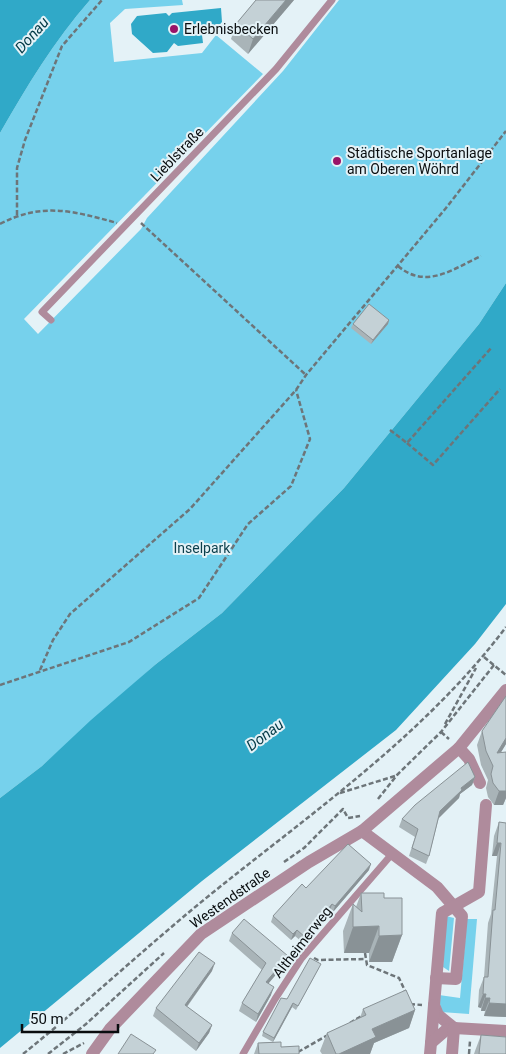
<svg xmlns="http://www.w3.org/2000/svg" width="506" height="1054" font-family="Roboto,sans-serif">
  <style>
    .green { fill: #76d1ec }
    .water { fill: #30a9c8 }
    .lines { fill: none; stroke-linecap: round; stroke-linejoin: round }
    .path { stroke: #6d7579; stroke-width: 2.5; stroke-dasharray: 5 2.5; stroke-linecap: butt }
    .service { stroke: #af8b9c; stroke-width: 7 }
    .minor { stroke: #af8b9c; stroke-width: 12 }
    .tertiary { stroke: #af8b9c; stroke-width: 12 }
    .wall { fill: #a9b4b8 }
    .shaded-wall { fill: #899296 }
    .building { fill: #c4d1d6; stroke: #899296 }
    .poi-dot { fill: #991468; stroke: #e4f2f7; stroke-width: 2 }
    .labels { text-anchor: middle; stroke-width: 4; stroke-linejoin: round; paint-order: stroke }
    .poi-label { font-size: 14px; fill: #090d0f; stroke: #e4f2f7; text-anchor: start }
    .street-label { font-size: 14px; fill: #090d0f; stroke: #e4f2f7 }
    .park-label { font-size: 14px; fill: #0b3f4c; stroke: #e4f2f7 }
    .water-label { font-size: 15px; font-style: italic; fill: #033a47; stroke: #e4f2f7 }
  </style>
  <rect width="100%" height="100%" fill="#e4f2f7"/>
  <g class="green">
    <path d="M90,0H182L183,5L125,9L110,23L114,62L202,53L216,35L263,74L24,319L38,334L141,229L147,218L283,71L339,0H506V283L479,324L344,488L222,613L156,664L42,766L0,798V133C27,86 54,41 90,0Z"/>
    <polygon points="446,916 454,918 449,971 443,967"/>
    <polygon points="467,919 477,919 469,1014 441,1012 439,995 460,998"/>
  </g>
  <g class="water">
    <path d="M0,0H90C54,41 27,86 0,133Z"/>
    <polygon points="221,8 222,22 211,34 202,35 203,43 178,46 174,43 167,52 153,53 132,34 131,24 137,16 166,13 169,16 172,13"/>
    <polygon points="506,283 506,604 475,644 396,730 202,881 0,1048 0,798 42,766 91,720 156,664 222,613 344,488 479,324"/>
  </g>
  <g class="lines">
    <g class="path">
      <polyline points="17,215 17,168 25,140 62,46 102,0"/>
      <polyline points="141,223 306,375"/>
      <path d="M0,224C42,202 74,211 117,223"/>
      <path d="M398,266C426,290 453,269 481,256"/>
      <polyline points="390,430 407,443 492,347"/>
      <polyline points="407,443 433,465 500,389"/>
      <polyline points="484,657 506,675"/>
      <polyline points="40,670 53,640 70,614 190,509 296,390 306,375 446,208 506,131"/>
      <polyline points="0,685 129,642 199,598 248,524 291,486 310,439 296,390"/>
      <polyline points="445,724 476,668"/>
      <polyline points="441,732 449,739"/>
      <polyline points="340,793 395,776"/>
      <polyline points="378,799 397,775 441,732 494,665"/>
      <polyline points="284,862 304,848 343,809 348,818 360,816"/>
      <polyline points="365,953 367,965 399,978 406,993"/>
      <polyline points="314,958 318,960 365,959"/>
      <polyline points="410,1004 422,1005"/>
      <polyline points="350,1023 363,1015"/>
      <polyline points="298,1052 328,1035"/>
      <path d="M23,1054C89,1001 150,943 216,890C317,809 427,732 506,627"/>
      <polyline points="48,1054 86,1024 164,953"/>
      <polyline points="63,1054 84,1043"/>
      <polyline points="469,1054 470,1041"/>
    </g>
    <g class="service">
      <polyline points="51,320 42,312 276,69 332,0"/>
      <polyline points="243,1054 275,999 301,959 392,854"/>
    </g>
    <g class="minor">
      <polyline points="459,748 469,759 480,783"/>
      <polyline points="362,831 437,887 462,916 456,979 436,978"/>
      <polyline points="454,1028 438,1015 434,1005 442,913 479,892 486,805"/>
      <polyline points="431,1043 434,1005"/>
      <polyline points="92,1054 110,1029 201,934 309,862 362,831 459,748 506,690"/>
    </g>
    <g class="tertiary">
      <polyline points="430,1054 431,1043 446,1030 454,1028 506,1031"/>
      <polyline points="452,1054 454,1028"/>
    </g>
  </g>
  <g class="wall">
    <polygon points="256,0 294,0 248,54 231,39 236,24"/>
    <polygon points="389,320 388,324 371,344 351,328 353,324"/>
    <polygon points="506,696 506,744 501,752 506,752 506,798 503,805 494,805 488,797 486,788 488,780 481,765 477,745 482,731"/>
    <polygon points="475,777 472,785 460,794 459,798 439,817 429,856 426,864 409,856 415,837 399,827 402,819"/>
    <polygon points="499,822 506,823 506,1017 484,1016 485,1011 481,1011 481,1008 478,1007 479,990 484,977 488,923 491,914 497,856 492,856 494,836"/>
    <polygon points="369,870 333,912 330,910 302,942 295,936 291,940 271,922 273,916 306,888"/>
    <polygon points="361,893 384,898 402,935 392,962 369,962 369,953 344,953 343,931 353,904 356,907"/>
    <polygon points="232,933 285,964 268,983 271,995 256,1022 239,1011 242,1003 262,970 229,941"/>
    <polygon points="319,968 296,1010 292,1007 273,1042 281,1047 299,1054 254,1054 258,1043 273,1042 262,1036 263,1032 287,999"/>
    <polygon points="212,971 187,1007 212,1025 209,1033 196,1051 153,1016 156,1008"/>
    <polygon points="363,1009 415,1010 409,1028 374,1043 370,1054 322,1054 320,1051 327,1033 360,1018"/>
    <polygon points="481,1035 506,1054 474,1054 475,1051"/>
  </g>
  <g class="shaded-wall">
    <polygon points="286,0 294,0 248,54 253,39"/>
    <polygon points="389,320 388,324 371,344 373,340"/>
    <polygon points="506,738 506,744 492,767 497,753"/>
    <polygon points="475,777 472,785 460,794 459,798 438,819 440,811 461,788"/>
    <polygon points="499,791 506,791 506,798 503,805 494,805"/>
    <polygon points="497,843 501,843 497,856 492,856"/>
    <polygon points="371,864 369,870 333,912 335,906"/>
    <polygon points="332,904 330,910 302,942 305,937"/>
    <polygon points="379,926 369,953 344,953 353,927"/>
    <polygon points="297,930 295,936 291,940 293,934"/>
    <polygon points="402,935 392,962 369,962 379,936"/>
    <polygon points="288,956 285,964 263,990 266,982"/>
    <polygon points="215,963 212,971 182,1013 185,1005"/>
    <polygon points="274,987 271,995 256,1022 258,1014"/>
    <polygon points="483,994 486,994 481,1008 478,1007"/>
    <polygon points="485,998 490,998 485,1011 481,1011"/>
    <polygon points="293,1003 292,1007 273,1042 274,1038"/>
    <polygon points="489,1003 506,1004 506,1017 484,1016"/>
    <polygon points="415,1010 409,1028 374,1043 370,1054 339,1054 372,1029"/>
    <polygon points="212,1025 209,1033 196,1051 199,1043"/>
  </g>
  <g class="building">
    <polygon points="256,0 286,0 253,39 236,24"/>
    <polygon points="369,304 389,320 373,340 353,324"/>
    <polygon points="506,696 506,738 497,753 506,752 506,791 499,791 493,783 491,774 493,766 486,751 482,731"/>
    <polygon points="468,762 475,777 461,788 462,790 440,811 429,856 412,848 418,829 402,819 415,805"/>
    <polygon points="499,822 506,823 506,1004 489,1003 490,998 485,998 486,994 483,994 484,977 488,977 493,910 495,910 501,843 497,843"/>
    <polygon points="348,844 371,864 335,906 332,904 305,937 297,930 293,934 273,916 302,884 306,888"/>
    <polygon points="361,893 384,893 384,898 402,898 402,935 379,936 379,926 353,927 353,904 362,912"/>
    <polygon points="244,919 288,956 266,982 274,987 258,1014 242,1003 266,963 232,933"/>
    <polygon points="199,952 215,963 185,1005 212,1025 199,1043 156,1008"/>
    <polygon points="310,958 321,964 298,1006 293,1003 274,1038 263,1032 281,998 287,999"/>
    <polygon points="406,990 415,1010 372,1029 376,1037 339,1054 336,1054 327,1033 366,1015 363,1009"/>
    <polygon points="131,1034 156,1050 153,1054 118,1054"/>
    <polygon points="481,1035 506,1037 506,1054 479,1054"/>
    <polygon points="281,1042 281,1047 299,1046 299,1054 259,1054 258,1043"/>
  </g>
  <g class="poi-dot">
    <circle cx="174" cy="29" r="5"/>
    <circle cx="337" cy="161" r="5"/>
  </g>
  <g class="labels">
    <g class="poi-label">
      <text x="184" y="34">Erlebnisbecken</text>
      <text x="347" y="158">Städtische Sportanlage<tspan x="347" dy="16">am Oberen Wöhrd</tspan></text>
    </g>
    <g class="street-label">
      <text transform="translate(177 154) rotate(-46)" y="5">Lieblstraße</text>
      <text transform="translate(230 898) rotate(-35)" y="5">Westendstraße</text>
      <text transform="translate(302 942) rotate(-52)" y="5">Altheimerweg</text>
    </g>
    <g class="park-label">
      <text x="202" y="553">Inselpark</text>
    </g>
    <g class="water-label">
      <text transform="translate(32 35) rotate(-48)" y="5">Donau</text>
      <text transform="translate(265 735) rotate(-37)" y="5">Donau</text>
    </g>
  </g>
  <path d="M22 1024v8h96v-8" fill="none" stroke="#090d0f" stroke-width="2.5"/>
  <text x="30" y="1024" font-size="15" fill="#090d0f" stroke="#e4f2f7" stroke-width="4" paint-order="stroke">50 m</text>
</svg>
